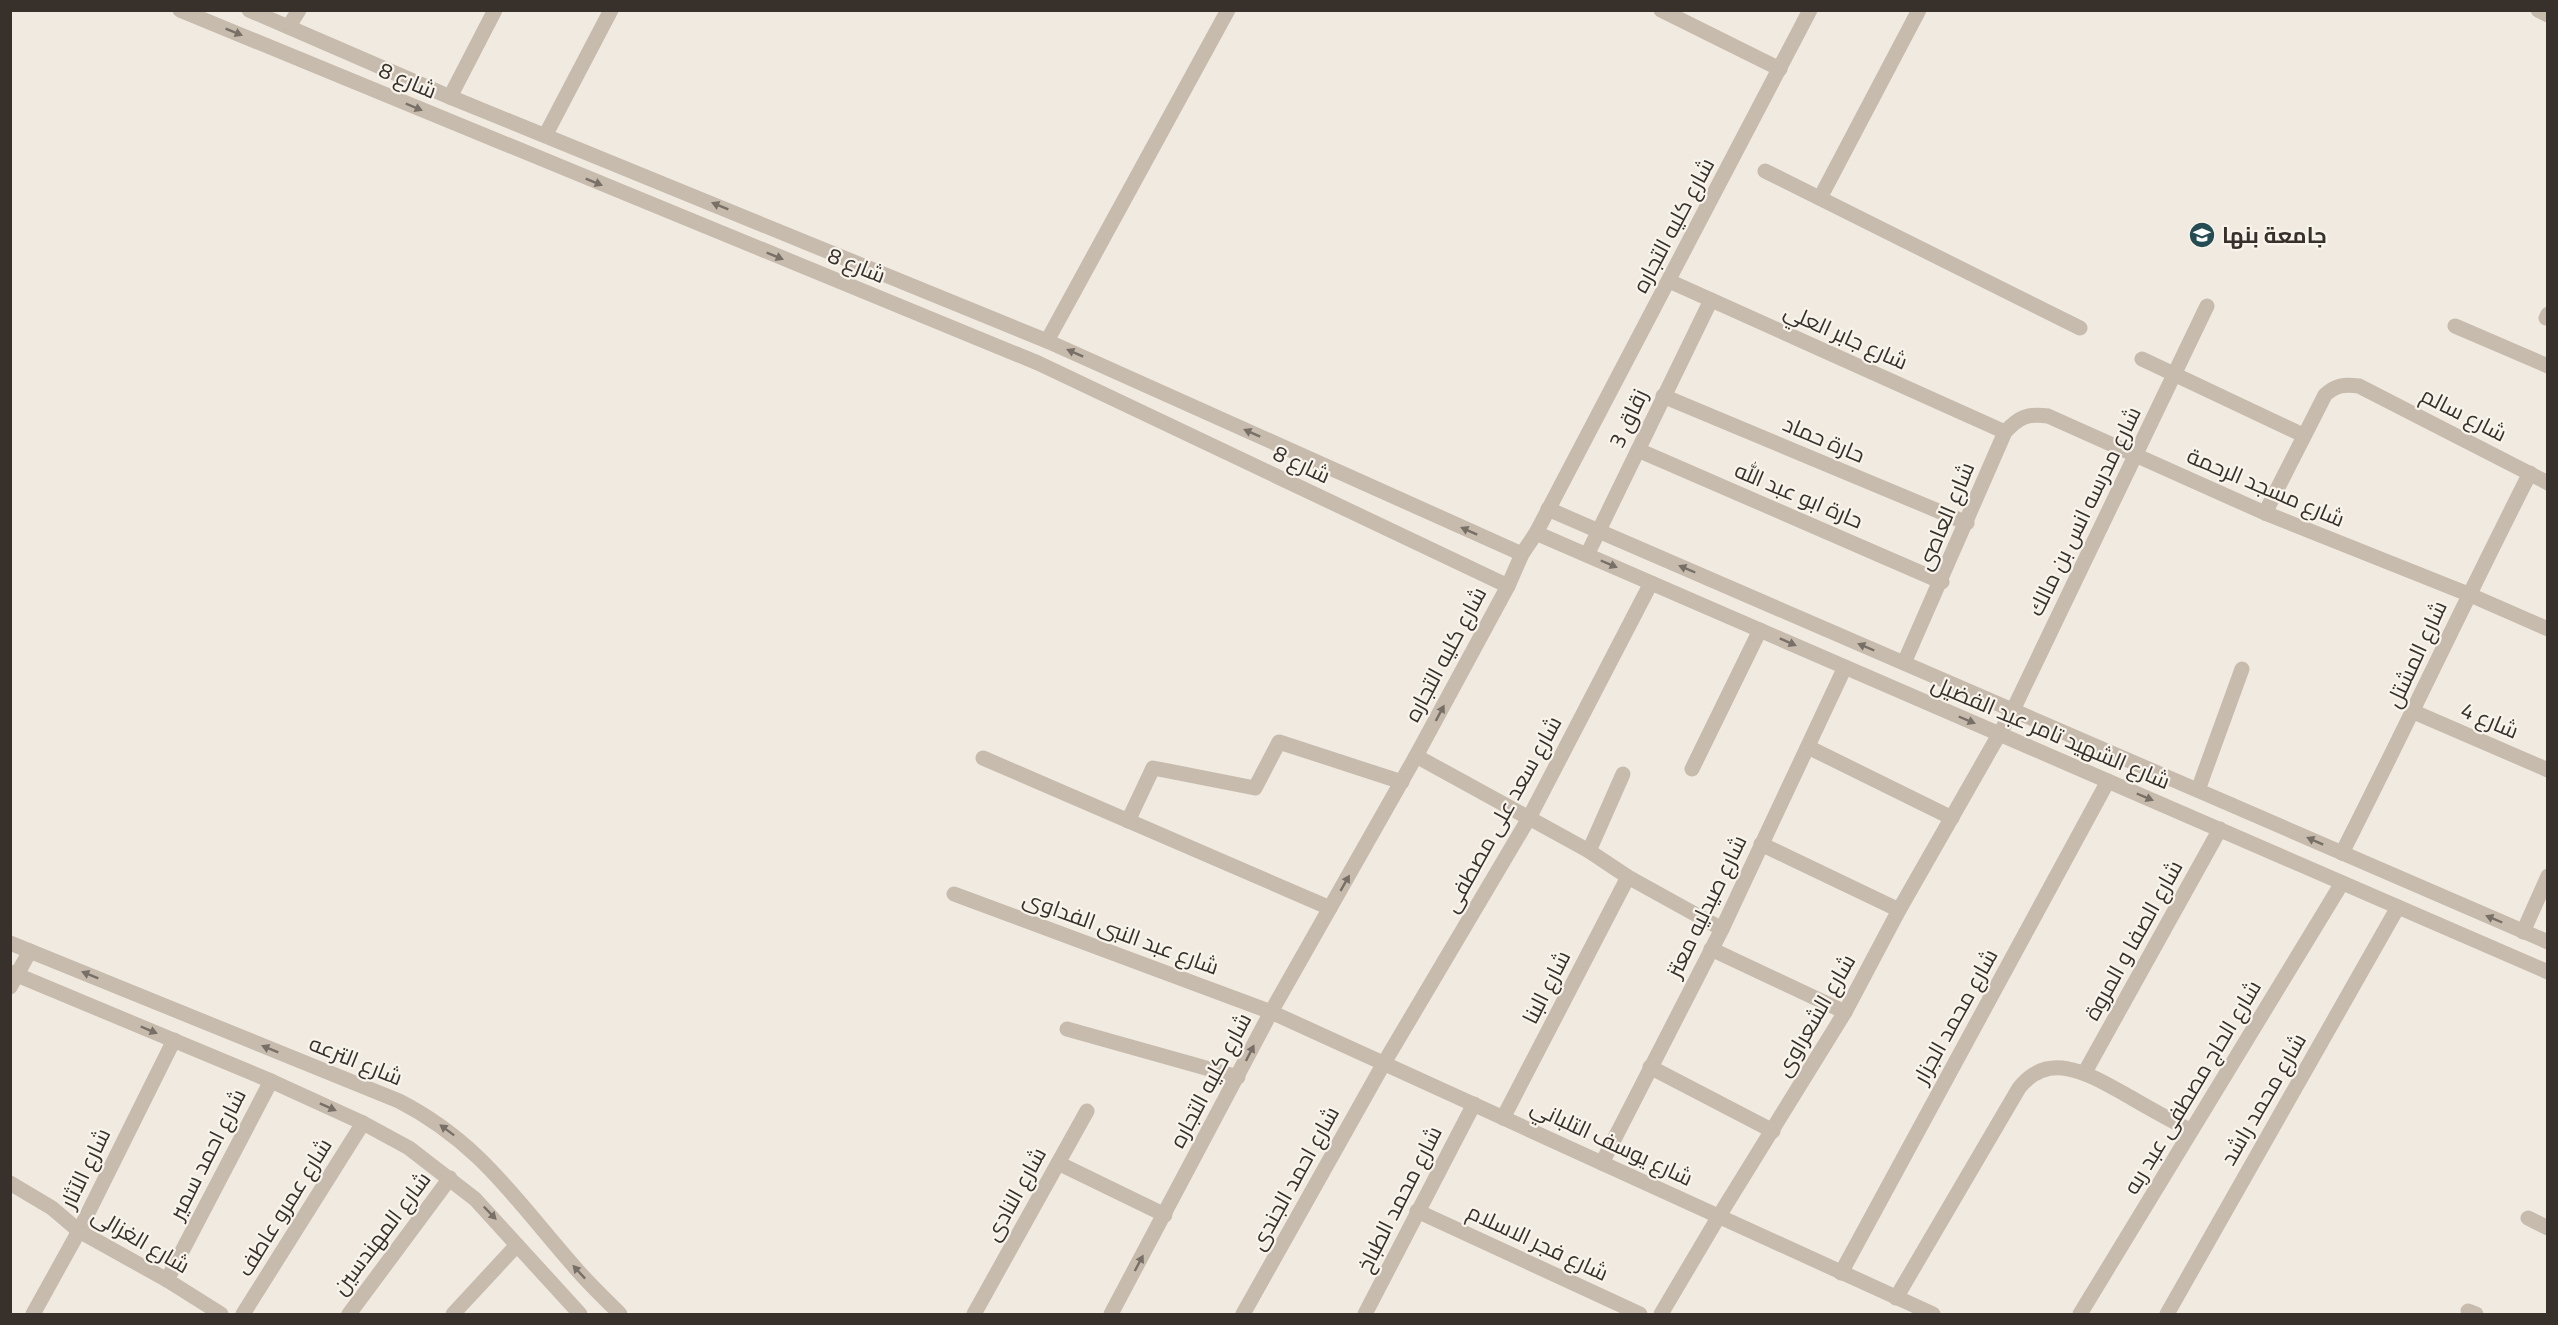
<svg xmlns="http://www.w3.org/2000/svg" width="2558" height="1325" font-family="'Titillium Web',Cairo,sans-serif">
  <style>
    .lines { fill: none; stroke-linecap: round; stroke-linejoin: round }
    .minor { stroke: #c7bbad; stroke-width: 15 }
    .oneway { fill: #786f66 }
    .labels { text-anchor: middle; stroke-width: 4.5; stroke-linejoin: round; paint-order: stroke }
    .street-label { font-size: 22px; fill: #37302b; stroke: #f8f4ec }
    .poi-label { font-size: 22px; font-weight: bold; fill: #37302b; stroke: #f8f4ec; text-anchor: start }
  </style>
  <rect width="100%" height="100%" fill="#f0eae0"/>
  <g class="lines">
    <g class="minor">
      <polyline points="180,10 1038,363 1508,586"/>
      <polyline points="249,10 450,97 1047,341 1522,554"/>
      <polyline points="1661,10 1780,69"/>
      <polyline points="2538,10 2548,15"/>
      <polyline points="289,26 299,10"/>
      <polyline points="450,97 495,10"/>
      <polyline points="546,134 611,10"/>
      <polyline points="1765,171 2080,328"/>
      <polyline points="1820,198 1919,10"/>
      <polyline points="1669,281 2005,432"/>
      <polyline points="2546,318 2548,314"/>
      <polyline points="2455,326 2548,366"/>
      <polyline points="1047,341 1228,10"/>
      <polyline points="2142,359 2303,435"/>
      <polyline points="1663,396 1967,523"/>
      <polyline points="1638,450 1942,582"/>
      <polyline points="1548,509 2548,942"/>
      <path d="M2265,513L2325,395C2336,385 2344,384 2359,386L2548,483"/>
      <polyline points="1536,533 2548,972"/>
      <polyline points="1587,555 1711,300"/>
      <path d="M1904,663L2005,432C2019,417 2028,413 2048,416L2265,513L2468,594L2548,629"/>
      <polyline points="2414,712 2548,770"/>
      <polyline points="1808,747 1952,818"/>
      <polyline points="1416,756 1589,851 1628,877 1722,929"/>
      <polyline points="983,758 1330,908"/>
      <polyline points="1692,769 1760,630"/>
      <polyline points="2198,790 2242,669"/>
      <polyline points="1128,821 1153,768 1255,788 1279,742 1402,782"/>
      <polyline points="1761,844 1899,910"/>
      <polyline points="1589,851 1623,774"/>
      <path d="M2342,853C2406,727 2466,599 2530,473"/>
      <polyline points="954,894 1271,1012 1933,1314"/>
      <polyline points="2523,932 2548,876"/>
      <path d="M10,943L399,1101C479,1142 515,1199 572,1264C587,1282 604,1298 620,1314"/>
      <polyline points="1711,949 1845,1012"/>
      <polyline points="10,972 271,1081 363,1123 409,1148 475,1199 580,1314"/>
      <polyline points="10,987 30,951"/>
      <polyline points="1067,1029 1238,1077"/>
      <polyline points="1650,1067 1773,1131"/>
      <polyline points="2085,1072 2220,829"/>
      <polyline points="1503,1118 1628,877"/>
      <polyline points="1058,1163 1165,1215"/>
      <polyline points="1602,1163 1722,929 1845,667"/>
      <polyline points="10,1183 52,1208 79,1231 167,1280 221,1314"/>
      <polyline points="1417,1211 1640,1314"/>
      <polyline points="2528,1218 2548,1228"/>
      <polyline points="1841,1273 2108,781"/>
      <polyline points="167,1280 271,1081"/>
      <path d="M1896,1298L2019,1088C2051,1047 2095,1078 2130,1097C2150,1109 2171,1120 2191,1131"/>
      <polyline points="2468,1311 2476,1314"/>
      <polyline points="33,1314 79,1231 174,1040"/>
      <polyline points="243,1314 363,1123"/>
      <polyline points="349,1314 450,1178"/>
      <polyline points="453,1314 517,1245"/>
      <polyline points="974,1314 1087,1111"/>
      <polyline points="1111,1314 1271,1012 1416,756 1508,586 1522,554 1536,533 1810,10"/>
      <polyline points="1243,1314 1384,1063 1529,818 1651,583"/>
      <polyline points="1365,1314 1474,1104"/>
      <polyline points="1661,1314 1719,1216 1845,1012 1899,910 2013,710 2207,306"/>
      <polyline points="2080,1314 2342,883"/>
      <polyline points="2167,1314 2398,907"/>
    </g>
  </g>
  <defs><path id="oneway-solid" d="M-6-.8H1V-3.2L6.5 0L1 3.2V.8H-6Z" transform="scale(1.5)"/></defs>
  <g class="oneway">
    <use href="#oneway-solid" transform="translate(234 32) rotate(22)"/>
    <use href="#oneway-solid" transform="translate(414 107) rotate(23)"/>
    <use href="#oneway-solid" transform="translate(594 182) rotate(22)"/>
    <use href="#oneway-solid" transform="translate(720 206) rotate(-158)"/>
    <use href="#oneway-solid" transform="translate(775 256) rotate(22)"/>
    <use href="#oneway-solid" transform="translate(1075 353) rotate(-156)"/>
    <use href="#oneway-solid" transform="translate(1252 433) rotate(-156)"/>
    <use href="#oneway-solid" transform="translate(1469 531) rotate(-156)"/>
    <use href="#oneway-solid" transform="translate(1609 564) rotate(23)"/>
    <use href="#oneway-solid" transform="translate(1687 569) rotate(-157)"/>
    <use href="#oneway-solid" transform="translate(1788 642) rotate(24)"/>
    <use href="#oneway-solid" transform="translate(1866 647) rotate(-157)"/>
    <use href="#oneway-solid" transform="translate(1440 713) rotate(-62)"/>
    <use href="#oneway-solid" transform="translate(1967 720) rotate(23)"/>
    <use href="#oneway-solid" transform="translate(2145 797) rotate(23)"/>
    <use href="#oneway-solid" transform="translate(2315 841) rotate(-156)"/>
    <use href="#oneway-solid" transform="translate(1345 883) rotate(-60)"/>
    <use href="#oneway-solid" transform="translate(2494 919) rotate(-157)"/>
    <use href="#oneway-solid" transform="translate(90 975) rotate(-158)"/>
    <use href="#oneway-solid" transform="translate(149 1030) rotate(23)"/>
    <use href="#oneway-solid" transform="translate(270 1049) rotate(-158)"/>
    <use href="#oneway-solid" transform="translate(1250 1053) rotate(-63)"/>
    <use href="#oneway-solid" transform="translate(328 1107) rotate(24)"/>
    <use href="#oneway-solid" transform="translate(447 1130) rotate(-143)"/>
    <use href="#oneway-solid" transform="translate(490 1213) rotate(46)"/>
    <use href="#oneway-solid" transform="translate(1139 1263) rotate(-62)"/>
    <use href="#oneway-solid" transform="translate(579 1272) rotate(-133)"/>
  </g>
  <defs>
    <g id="university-disc" transform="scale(1.35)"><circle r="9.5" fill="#254c53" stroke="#f8f4ec"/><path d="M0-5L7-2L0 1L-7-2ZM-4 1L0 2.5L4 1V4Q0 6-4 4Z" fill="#fff"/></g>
  </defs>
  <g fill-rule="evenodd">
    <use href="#university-disc" x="2202" y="235"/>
  </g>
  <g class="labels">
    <g class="street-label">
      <text transform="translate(408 80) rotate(23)" y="8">شارع 8</text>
      <text transform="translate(1673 225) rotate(-62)" y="8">شارع كليه التجاره</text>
      <text transform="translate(857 265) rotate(22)" y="8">شارع 8</text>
      <text transform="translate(1846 336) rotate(24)" y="8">شارع جابر العلي</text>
      <text transform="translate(2464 414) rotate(27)" y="8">شارع سالم</text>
      <text transform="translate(1628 418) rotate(-65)" y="8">زقاق 3</text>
      <text transform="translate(1824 439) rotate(23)" y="8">حارة حماد</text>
      <text transform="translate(1302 464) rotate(25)" y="8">شارع 8</text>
      <text transform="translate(2266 487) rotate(23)" y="8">شارع مسجد الرحمة</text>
      <text transform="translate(1799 495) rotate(23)" y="8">حارة ابو عبد الله</text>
      <text transform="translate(2084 511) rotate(-64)" y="8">شارع مدرسه انس بن مالك</text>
      <text transform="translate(1945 516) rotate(-67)" y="8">شارع العاصى</text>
      <text transform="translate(1445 654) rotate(-62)" y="8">شارع كليه التجاره</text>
      <text transform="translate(2416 654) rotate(-65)" y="8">شارع المشتل</text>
      <text transform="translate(2490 720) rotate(23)" y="8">شارع 4</text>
      <text transform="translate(2051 732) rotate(23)" y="8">شارع الشهيد تامر عبد الفضيل</text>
      <text transform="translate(1502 814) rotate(-61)" y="8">شارع سعد على مصطفى</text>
      <text transform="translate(1706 906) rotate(-64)" y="8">شارع صيدليه معتز</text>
      <text transform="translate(1121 932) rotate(20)" y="8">شارع عبد النبى الفداوى</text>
      <text transform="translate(2133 940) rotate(-61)" y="8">شارع الصفا و المروة</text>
      <text transform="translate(1546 987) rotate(-63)" y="8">شارع البنا</text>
      <text transform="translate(1815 1015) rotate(-60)" y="8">شارع الشعراوى</text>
      <text transform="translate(1955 1016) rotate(-61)" y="8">شارع محمد الجزار</text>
      <text transform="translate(356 1060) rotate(22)" y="8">شارع الترعه</text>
      <text transform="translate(1210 1080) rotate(-62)" y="8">شارع كليه التجاره</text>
      <text transform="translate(2192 1087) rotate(-59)" y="8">شارع الحاج مصطفى عبد ربه</text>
      <text transform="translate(2263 1099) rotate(-60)" y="8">شارع محمد راشد</text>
      <text transform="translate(1612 1142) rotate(25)" y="8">شارع يوسف التلباني</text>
      <text transform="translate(207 1154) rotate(-63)" y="8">شارع احمد سمير</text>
      <text transform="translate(85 1168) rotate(-64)" y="8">شارع الآثار</text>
      <text transform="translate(1294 1178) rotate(-61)" y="8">شارع احمد الجندى</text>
      <text transform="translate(1015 1194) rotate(-61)" y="8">شارع النادى</text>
      <text transform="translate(1399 1199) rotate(-63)" y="8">شارع محمد الطباخ</text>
      <text transform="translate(284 1207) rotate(-58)" y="8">شارع عمرو عاطف</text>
      <text transform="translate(381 1233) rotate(-53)" y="8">شارع المهندسين</text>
      <text transform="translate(141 1240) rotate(30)" y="8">شارع الغزالى</text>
      <text transform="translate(1538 1242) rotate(25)" y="8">شارع فجر الاسلام</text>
    </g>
    <g class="poi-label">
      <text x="2222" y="243">جامعة بنها</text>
    </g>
  </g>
  <rect width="2558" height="1325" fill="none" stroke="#37302b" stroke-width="24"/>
</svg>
